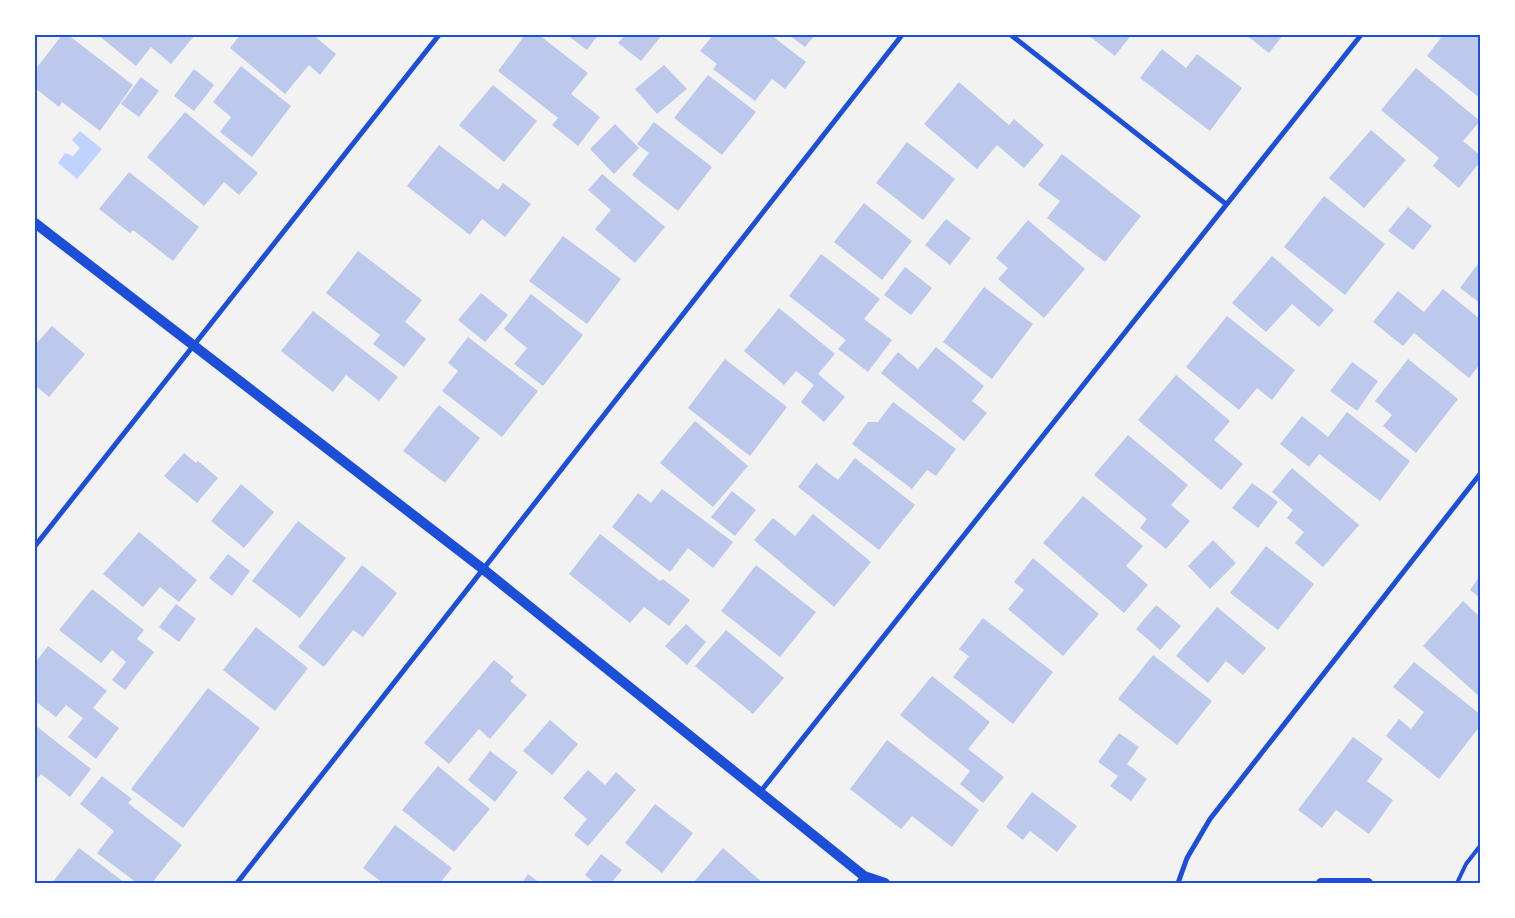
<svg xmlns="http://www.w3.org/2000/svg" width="1515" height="918" font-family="Manrope,sans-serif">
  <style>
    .water { fill: #bfd3fe }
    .building { fill: #bdc9ec }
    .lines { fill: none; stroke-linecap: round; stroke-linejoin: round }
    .service { stroke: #1d4ed8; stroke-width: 4 }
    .minor { stroke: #1d4ed8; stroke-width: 5 }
    .secondary { stroke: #1d4ed8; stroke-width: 10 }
    .neatline { fill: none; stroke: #1d4ed8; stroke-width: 2 }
  </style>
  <rect width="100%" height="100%" fill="#f2f2f2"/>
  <polygon class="water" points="80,131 102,149 77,179 58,163 65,153 73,156 80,148 72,140"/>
  <g class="building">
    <polygon points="62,35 68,35 133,85 100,131 62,102 59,107 35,88 35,70"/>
    <polygon points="98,35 195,35 171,64 151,47 136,66"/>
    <polygon points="240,35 313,35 336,54 320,75 309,65 285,94 230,48"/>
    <polygon points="525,35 539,35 588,73 571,94 600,117 578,146 552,125 558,118 498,71"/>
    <polygon points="567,35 598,35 587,50"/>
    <polygon points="625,35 662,35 641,61 618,43"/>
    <polygon points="713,35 771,35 806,62 785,89 772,79 755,101 713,69 717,64 700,51"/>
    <polygon points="789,35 815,35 805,47"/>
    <polygon points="1088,35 1131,35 1115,56"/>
    <polygon points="1246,35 1283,35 1269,53"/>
    <polygon points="1443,35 1480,35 1480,98 1427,56"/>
    <polygon points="1162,49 1186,68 1197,54 1242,88 1210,131 1140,78"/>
    <polygon points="664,65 687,89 657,114 635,89"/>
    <polygon points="241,66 291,106 252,157 220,132 231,117 213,102"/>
    <polygon points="1416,68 1480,121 1463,141 1480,155 1480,162 1459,188 1433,166 1439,158 1381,110"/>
    <polygon points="194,69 214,85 194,111 174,96"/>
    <polygon points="708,75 756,112 722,155 674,118"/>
    <polygon points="141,77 159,91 139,117 121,104"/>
    <polygon points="959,82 1009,125 1014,119 1044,145 1024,168 997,145 977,169 924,124"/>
    <polygon points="493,85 537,121 504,162 459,125"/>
    <polygon points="185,112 258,173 239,195 224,182 204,206 147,157"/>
    <polygon points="654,122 712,167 678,211 632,175 649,153 637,144"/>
    <polygon points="615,124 639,148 614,174 590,149"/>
    <polygon points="1371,130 1406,160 1364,208 1329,178"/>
    <polygon points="907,142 955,179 923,220 876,183"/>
    <polygon points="439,145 498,190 503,183 531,204 505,237 482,219 470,235 407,186"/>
    <polygon points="1062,154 1141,216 1105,262 1047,218 1060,201 1038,185"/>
    <polygon points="129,172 199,227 173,261 133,230 130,233 99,209"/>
    <polygon points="602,174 665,227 635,263 595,229 611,210 588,190"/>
    <polygon points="1324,196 1385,244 1345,295 1284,247"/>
    <polygon points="864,203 912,241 882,280 834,242"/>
    <polygon points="1408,207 1432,226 1413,250 1388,231"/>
    <polygon points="946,219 971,238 950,265 925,245"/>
    <polygon points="1028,220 1085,269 1044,318 998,279 1008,268 996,258"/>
    <polygon points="563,236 621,279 587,324 529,281"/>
    <polygon points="358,251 422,300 405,322 426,339 404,367 373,344 380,335 326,293"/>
    <polygon points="821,254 880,299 864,319 892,340 868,372 838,349 846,340 789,296"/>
    <polygon points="1272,256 1334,310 1319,327 1292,304 1266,332 1232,303"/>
    <polygon points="1480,261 1480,303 1460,288"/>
    <polygon points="905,267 932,288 911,315 884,295"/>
    <polygon points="984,287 1033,324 992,379 943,342"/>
    <polygon points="1443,289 1480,319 1480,364 1469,378 1414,333 1403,346 1373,322 1398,291 1424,312"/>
    <polygon points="481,293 508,315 485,342 458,320"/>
    <polygon points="531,294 583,335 543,386 514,364 527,348 504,329"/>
    <polygon points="779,308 835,354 818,374 845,397 824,422 801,402 814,385 796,371 784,385 744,351"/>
    <polygon points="313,311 398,377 379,401 346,375 333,392 281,351"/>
    <polygon points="1227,316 1295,370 1272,400 1257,388 1239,410 1186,367"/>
    <polygon points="52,326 85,354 49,397 35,385 35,345"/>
    <polygon points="468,337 538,391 502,437 442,391 458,371 448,363"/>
    <polygon points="936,347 984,386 972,401 987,413 964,441 881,373 898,352 918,369"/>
    <polygon points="725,359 787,407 750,456 688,408"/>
    <polygon points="1408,359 1458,399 1416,453 1383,426 1392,415 1375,401"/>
    <polygon points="1352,362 1378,381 1357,411 1330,391"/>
    <polygon points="1176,375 1230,421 1214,440 1243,464 1221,490 1138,420"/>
    <polygon points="893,402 956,449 936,476 927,470 912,489 852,444 868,422 878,422"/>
    <polygon points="439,405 480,438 445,483 403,451"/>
    <polygon points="1347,412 1410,461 1380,501 1319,454 1309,467 1280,444 1302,416 1328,437"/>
    <polygon points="695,421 748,466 713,507 660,463"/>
    <polygon points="1128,435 1188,485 1171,505 1190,521 1166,549 1140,528 1147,519 1094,475"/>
    <polygon points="184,453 196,463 198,461 218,478 197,503 164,476"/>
    <polygon points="855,458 915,505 879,550 798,487 816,463 838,480"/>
    <polygon points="1292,468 1359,525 1323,567 1295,543 1304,532 1287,518 1293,510 1272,492"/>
    <polygon points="1252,483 1278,502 1258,528 1232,508"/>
    <polygon points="241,484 274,512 244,548 211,521"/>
    <polygon points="662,489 733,542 713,568 688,548 670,572 612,527 638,493 651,503"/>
    <polygon points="732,491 756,510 735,536 711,517"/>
    <polygon points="1083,496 1143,546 1126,566 1148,585 1124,613 1043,543"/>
    <polygon points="813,514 871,562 834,607 754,540 773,518 795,536"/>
    <polygon points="298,521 346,558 300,618 252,581"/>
    <polygon points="139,532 197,580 179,602 160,587 143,607 103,574"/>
    <polygon points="600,534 660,581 663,579 690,600 669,626 644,607 630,623 569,574"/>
    <polygon points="1213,540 1236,563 1210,589 1188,566"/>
    <polygon points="1266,546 1314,584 1278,630 1230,593"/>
    <polygon points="228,554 250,571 232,596 209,578"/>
    <polygon points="1033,558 1099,614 1063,656 1008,609 1024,590 1014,582"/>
    <polygon points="362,565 397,593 363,637 353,630 324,667 298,647"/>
    <polygon points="756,565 816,612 780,657 721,611"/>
    <polygon points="1480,576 1480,598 1470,590"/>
    <polygon points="92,589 144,630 137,639 154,652 125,690 112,680 126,662 112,650 101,663 59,630"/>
    <polygon points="1463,601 1480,617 1480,697 1423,646"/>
    <polygon points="176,604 196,619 179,642 159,627"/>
    <polygon points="1156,605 1181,626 1160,650 1136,629"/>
    <polygon points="1217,607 1266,648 1243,675 1226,661 1208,683 1176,656"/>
    <polygon points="983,618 1053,672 1013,724 953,677 969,656 959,649"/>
    <polygon points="686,624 706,642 687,665 665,646"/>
    <polygon points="256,627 308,668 275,711 223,670"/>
    <polygon points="726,630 784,678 753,714 695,666"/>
    <polygon points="48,646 107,691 93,708 119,728 96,759 68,737 83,718 66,705 56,717 35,701 35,663"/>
    <polygon points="1153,655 1212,701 1177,745 1118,699"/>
    <polygon points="494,660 514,677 510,681 527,695 490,739 479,729 449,764 424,743"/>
    <polygon points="1414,662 1480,714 1480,726 1439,779 1386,736 1399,719 1411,729 1424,712 1393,687"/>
    <polygon points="932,676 990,722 968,749 1004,777 983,803 960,784 970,771 900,715"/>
    <polygon points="208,688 260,728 183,828 131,789"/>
    <polygon points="550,720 578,744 552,775 523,751"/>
    <polygon points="35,725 91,769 70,797 41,774 35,781"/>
    <polygon points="1119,733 1139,747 1127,764 1147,779 1131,801 1110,786 1118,776 1098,762"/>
    <polygon points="1353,737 1383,759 1367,781 1393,800 1369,834 1336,810 1322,828 1298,810"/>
    <polygon points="887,740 979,810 952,847 912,816 901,829 850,789"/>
    <polygon points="490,751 518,772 495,802 468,780"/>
    <polygon points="438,766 490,809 454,852 402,810"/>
    <polygon points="588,770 605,785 616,772 636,790 588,846 574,835 587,819 563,798"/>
    <polygon points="102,776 132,799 128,803 182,845 152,883 137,883 97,853 114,831 80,804"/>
    <polygon points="1032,792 1077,826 1057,852 1030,831 1023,840 1006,827"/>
    <polygon points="655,804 693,833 662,873 625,843"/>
    <polygon points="395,825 452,868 440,883 383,883 363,868"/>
    <polygon points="79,848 125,883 52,883"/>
    <polygon points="723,848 763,883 693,883"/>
    <polygon points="601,854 622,870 611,883 595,883 585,875"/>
    <polygon points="528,874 540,883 522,883"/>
  </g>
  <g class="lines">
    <polyline class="service" points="1457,883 1466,864 1480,846"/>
    <g class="minor">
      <polyline points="1011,35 1226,204"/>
      <polyline points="35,546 439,35"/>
      <polyline points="761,791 1361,35"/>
      <polyline points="237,883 902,35"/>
      <polyline points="858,883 864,876"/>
      <polyline points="1178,883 1187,858 1210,819 1480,474"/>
    </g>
    <g class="secondary">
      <polyline points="35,223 483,569 864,876 885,883"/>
      <polyline points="1321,883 1368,883"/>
    </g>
  </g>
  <rect width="1515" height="918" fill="none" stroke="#ffffff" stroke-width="72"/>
  <rect x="36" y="36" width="1443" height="846" class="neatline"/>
</svg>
